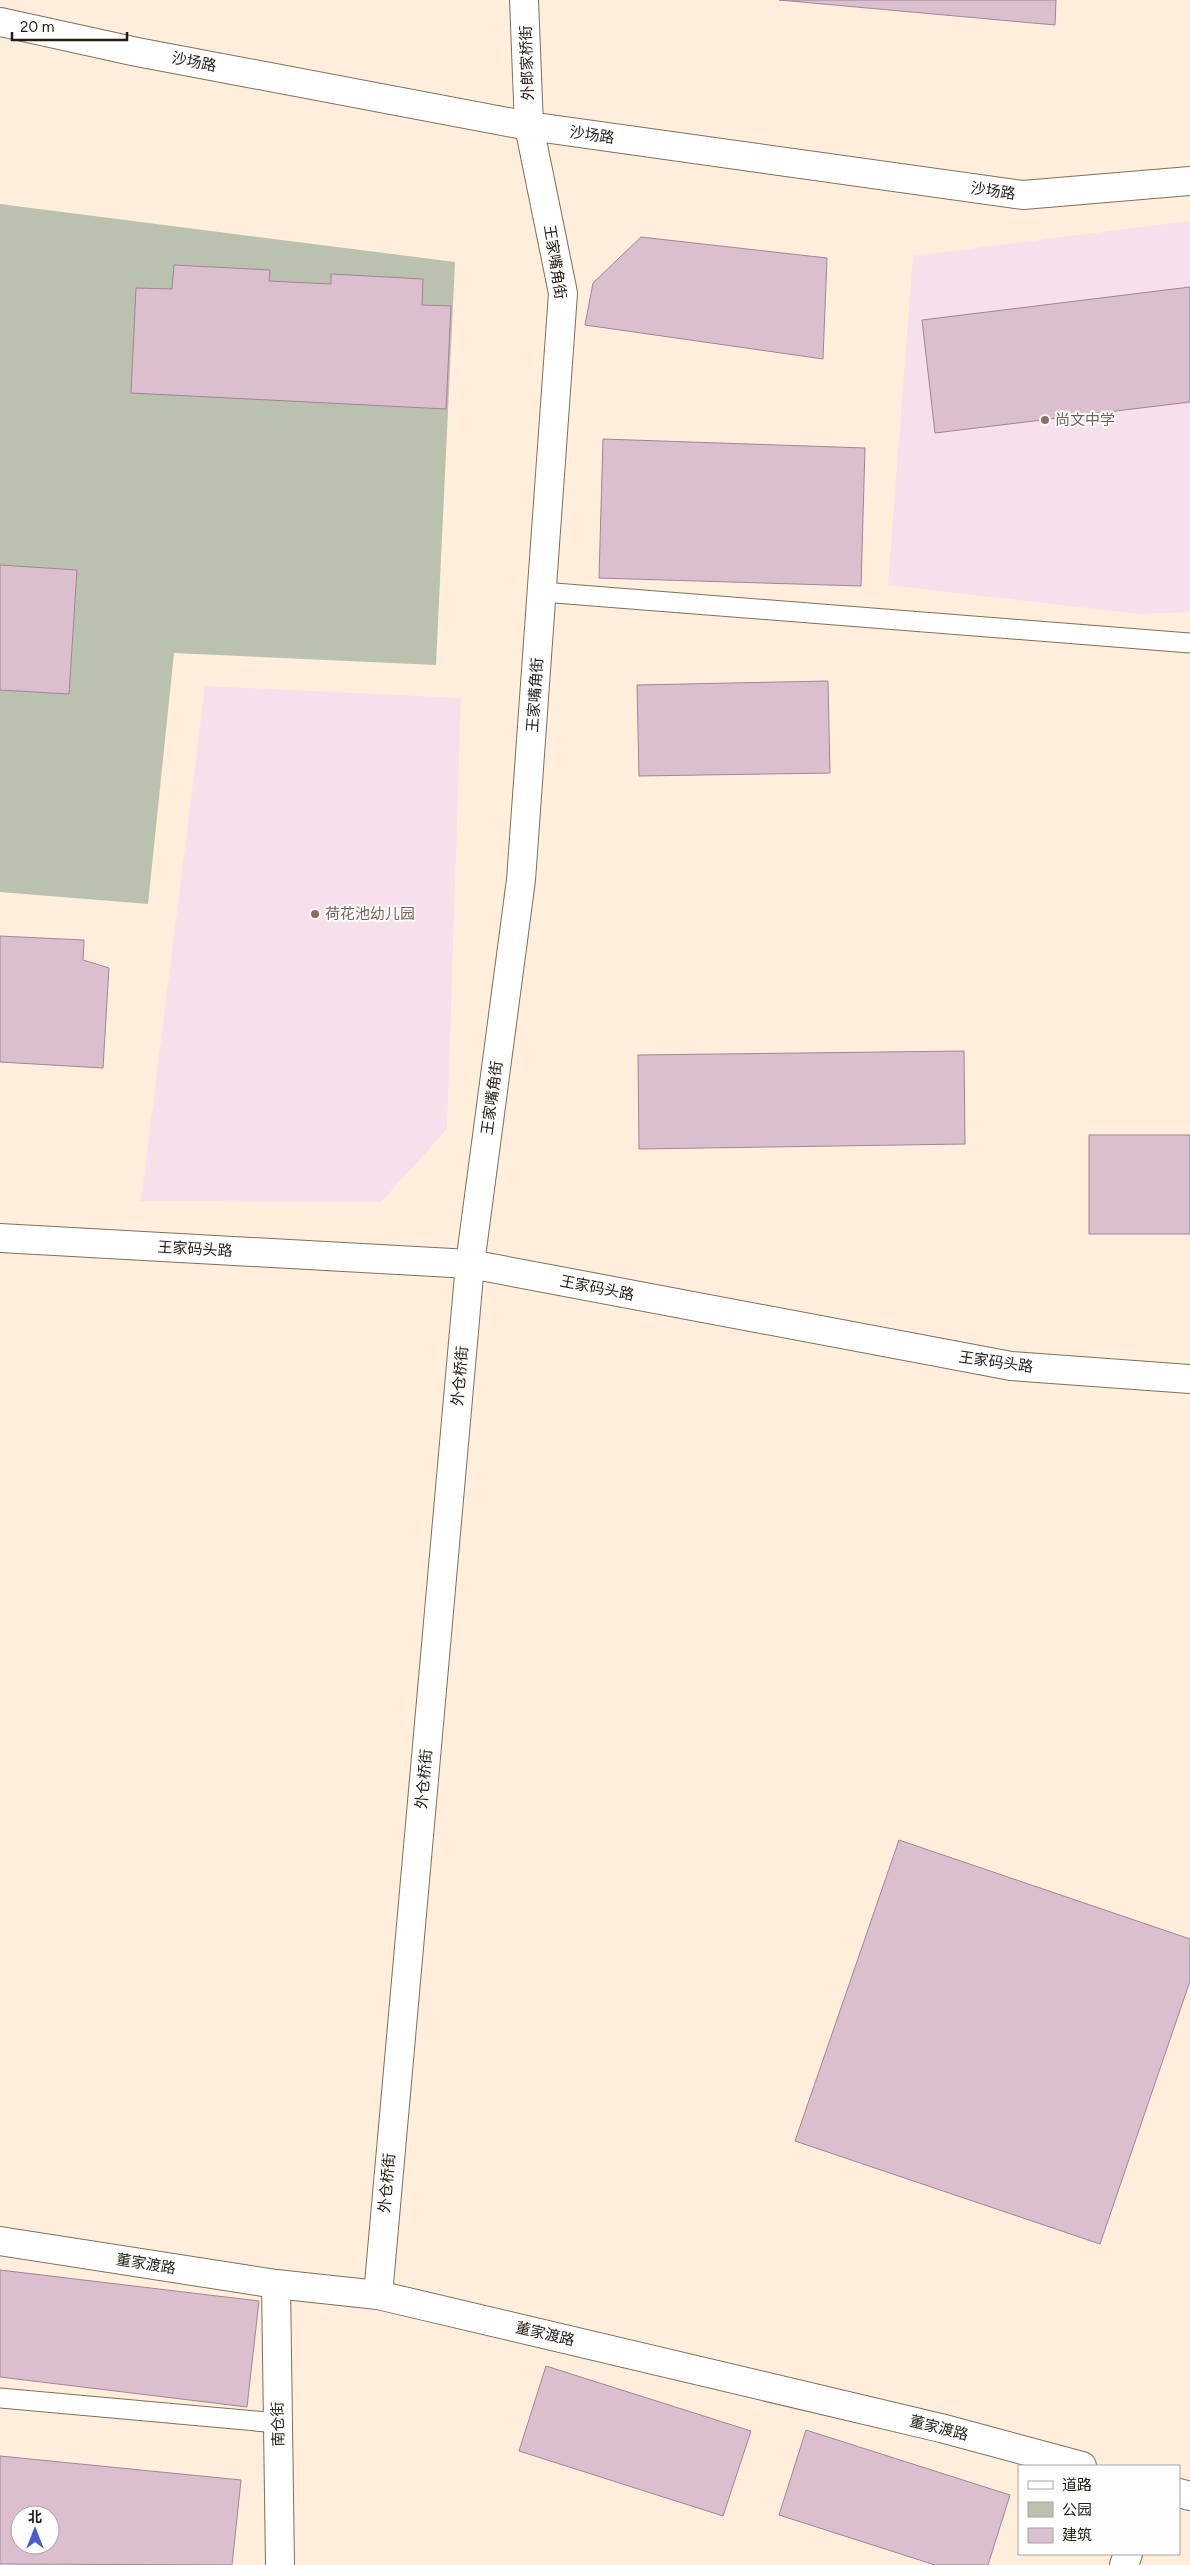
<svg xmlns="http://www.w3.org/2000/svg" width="1190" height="2565" font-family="Figtree,'Noto Sans SC',sans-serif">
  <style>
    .education { fill: #f7dfeb }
    .green { fill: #bac2af }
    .building { fill: #dcbfce; stroke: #a18594; fill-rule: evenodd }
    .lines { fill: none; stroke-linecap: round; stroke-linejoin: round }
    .service-casing { stroke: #806e59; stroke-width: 21 }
    .minor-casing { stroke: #806e59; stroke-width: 30 }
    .service { stroke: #fff; stroke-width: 19 }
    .minor { stroke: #fff; stroke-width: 28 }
    .education-dot { fill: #8d6e63; stroke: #fefefe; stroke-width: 2 }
    .labels { text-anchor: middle; stroke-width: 4; stroke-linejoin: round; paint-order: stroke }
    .street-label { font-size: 15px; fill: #231b13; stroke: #fefefe }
    .education-label { font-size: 15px; fill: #785e54; stroke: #fefefe; text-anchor: start }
  </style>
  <rect width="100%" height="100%" fill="#ffeedb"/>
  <g class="education">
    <polygon points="1190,221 1190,612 1139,614 888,585 913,256"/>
    <polygon points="205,686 461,698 447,1129 381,1202 141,1201"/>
  </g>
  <polygon class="green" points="0,204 455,262 436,665 174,653 148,904 0,892"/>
  <g class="building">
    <polygon points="779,0 1056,0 1055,25"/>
    <polygon points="641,237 827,258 823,359 585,325 593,283"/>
    <polygon points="174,265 270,270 269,281 331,284 331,274 423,279 422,305 451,306 446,409 131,393 136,288 172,289"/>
    <polygon points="1190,287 1190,402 935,433 922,320"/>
    <polygon points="603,439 865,448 861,586 599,578"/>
    <polygon points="0,565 77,570 69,694 0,690"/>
    <polygon points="828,681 830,773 639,776 637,685"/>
    <polygon points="0,936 84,940 83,960 109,968 103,1068 0,1062"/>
    <polygon points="964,1051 965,1144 639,1149 638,1055"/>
    <rect x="1089" y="1135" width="101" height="99"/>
    <polygon points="899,1840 1190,1939 1190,1981 1100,2244 795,2141"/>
    <polygon points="0,2270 259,2301 247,2407 0,2377"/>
    <polygon points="546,2366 751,2431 723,2516 519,2451"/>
    <polygon points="806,2430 1010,2495 988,2565 935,2565 779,2515"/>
    <path d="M0,2456L241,2480L232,2565L0,2564ZM20,2515H50V2545H20Z"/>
  </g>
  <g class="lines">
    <g class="service-casing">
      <g id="service">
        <polyline points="542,592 1190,643"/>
        <polyline points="0,2398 278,2423"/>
      </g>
    </g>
    <g class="minor-casing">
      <g id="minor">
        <polyline points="0,22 137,52 529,126 1023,195 1190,181"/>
        <polyline points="0,1238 470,1264 1011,1366 1190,1379"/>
        <polyline points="0,2241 276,2284 378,2295 941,2428 1082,2466"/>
        <polyline points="276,2284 280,2565"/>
        <polyline points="378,2295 470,1264 521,880 563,293 529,126 524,0"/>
        <polyline points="1179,2493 1190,2496"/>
        <polyline points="1124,2565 1128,2554"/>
      </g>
    </g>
    <use href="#service" class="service"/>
    <use href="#minor" class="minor"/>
  </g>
  <g class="education-dot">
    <circle cx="1045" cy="420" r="5"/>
    <circle cx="315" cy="914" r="5"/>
  </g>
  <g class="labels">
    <g class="street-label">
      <text transform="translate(194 62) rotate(11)" y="5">沙场路</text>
      <text transform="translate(527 63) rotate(-92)" y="5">外郎家桥街</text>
      <text transform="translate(592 135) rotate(8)" y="5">沙场路</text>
      <text transform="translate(993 191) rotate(8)" y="5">沙场路</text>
      <text transform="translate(555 262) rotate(81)" y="5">王家嘴角街</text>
      <text transform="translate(535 695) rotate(-86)" y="5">王家嘴角街</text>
      <text transform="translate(492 1098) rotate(-82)" y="5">王家嘴角街</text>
      <text transform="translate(195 1249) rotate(3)" y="5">王家码头路</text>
      <text transform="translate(597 1288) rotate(11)" y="5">王家码头路</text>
      <text transform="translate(996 1362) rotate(8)" y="5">王家码头路</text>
      <text transform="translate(460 1376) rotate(-85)" y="5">外仓桥街</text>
      <text transform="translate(424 1779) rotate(-85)" y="5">外仓桥街</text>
      <text transform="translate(387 2183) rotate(-85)" y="5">外仓桥街</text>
      <text transform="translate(146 2264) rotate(9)" y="5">董家渡路</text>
      <text transform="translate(545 2334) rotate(13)" y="5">董家渡路</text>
      <text transform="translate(278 2424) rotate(-91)" y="5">南仓街</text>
      <text transform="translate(939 2428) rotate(14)" y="5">董家渡路</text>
    </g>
    <g class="education-label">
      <text x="1055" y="425">尚文中学</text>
      <text x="325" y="919">荷花池幼儿园</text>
    </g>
  </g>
  <rect x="1018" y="2465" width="162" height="90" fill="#fefefe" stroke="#a6a3a0"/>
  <rect x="1028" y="2481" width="25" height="8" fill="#ffffff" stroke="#a6a3a0"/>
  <text x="1062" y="2490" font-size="15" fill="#231b13">道路</text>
  <rect x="1028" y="2502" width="25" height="15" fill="#bac2af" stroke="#a6a3a0"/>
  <text x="1062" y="2515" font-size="15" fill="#231b13">公园</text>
  <rect x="1028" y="2528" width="25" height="15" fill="#dcbfce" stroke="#a6a3a0"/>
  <text x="1062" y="2540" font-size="15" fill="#231b13">建筑</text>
  <g transform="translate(35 2530)"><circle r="24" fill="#fefefe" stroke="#a6a3a0"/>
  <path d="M0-4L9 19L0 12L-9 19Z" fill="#4c5bd0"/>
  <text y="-8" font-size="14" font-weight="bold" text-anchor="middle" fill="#231b13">北</text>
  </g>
  <path d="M12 32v8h115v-8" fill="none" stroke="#231b13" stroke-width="2.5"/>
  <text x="20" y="32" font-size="15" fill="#231b13" stroke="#fefefe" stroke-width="4" paint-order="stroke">20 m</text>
</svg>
